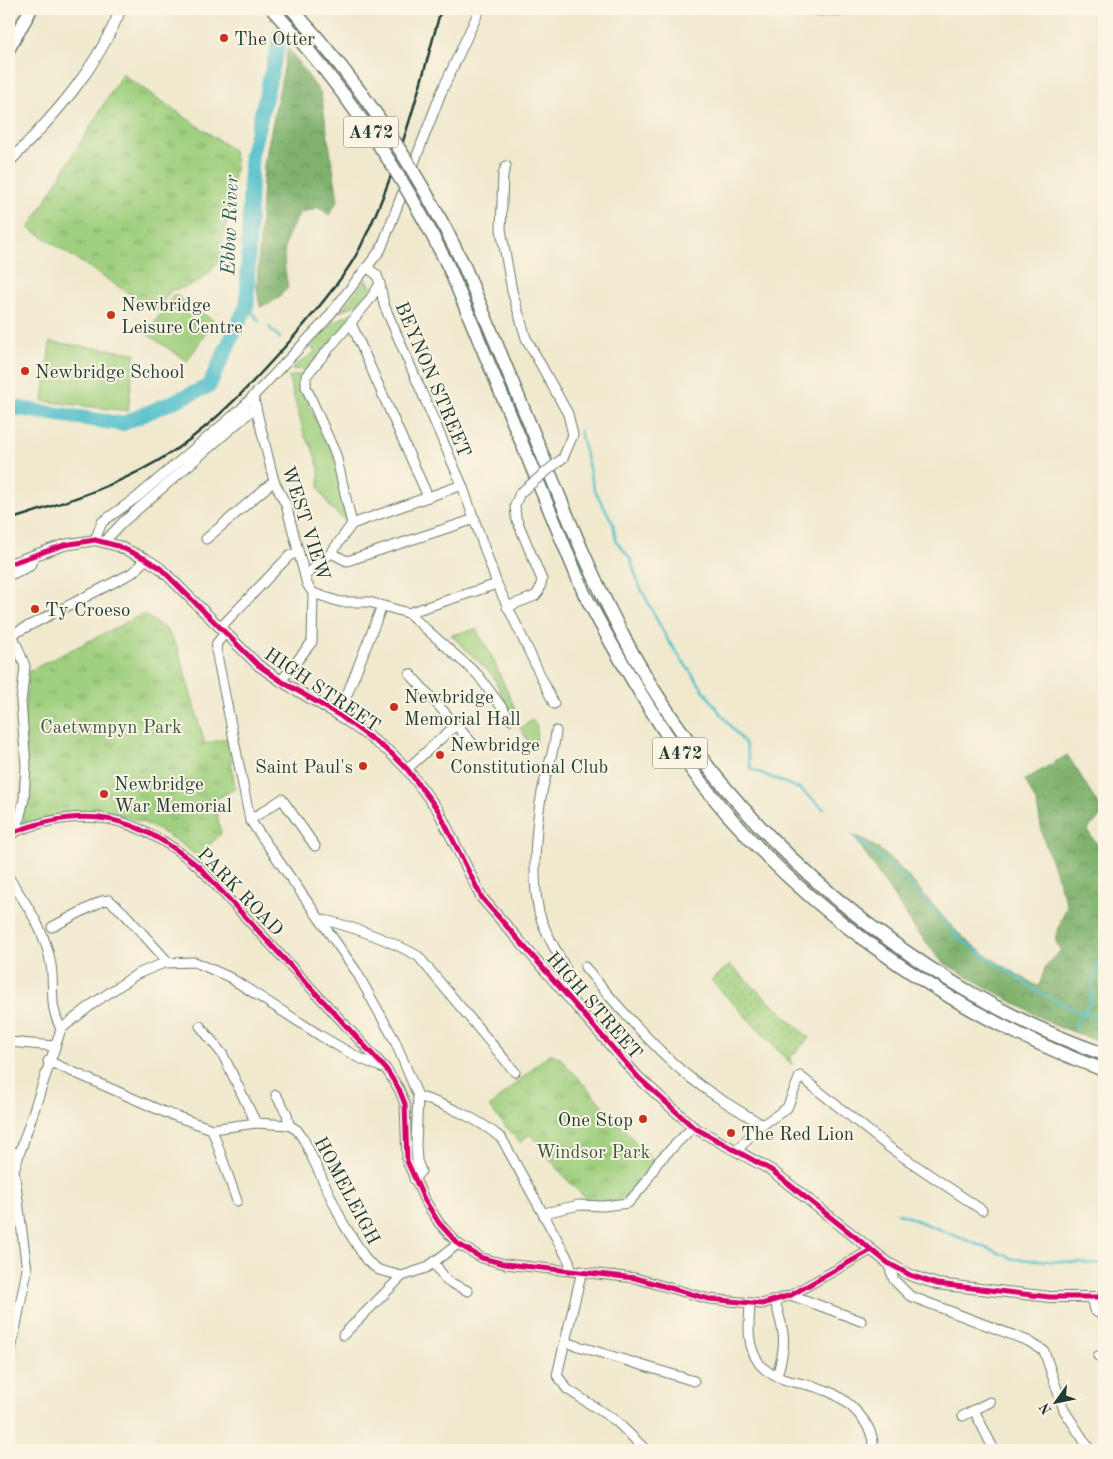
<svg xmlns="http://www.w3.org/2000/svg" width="1113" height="1459" font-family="'Old Standard TT',serif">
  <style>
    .grass { fill: #a0d07f; stroke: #60865a }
    .forest { fill: url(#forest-crowns); stroke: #507851 }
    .park { fill: url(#park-tufts); stroke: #60865a }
    .garden { fill: url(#garden-dots); stroke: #60865a }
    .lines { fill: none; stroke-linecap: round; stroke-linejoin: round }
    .stream { stroke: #53c0cb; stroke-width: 2.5 }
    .river { stroke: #53c0cb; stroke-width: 15 }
    .minor-casing { stroke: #68796a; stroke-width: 11 }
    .tertiary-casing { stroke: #68796a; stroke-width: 12 }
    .primary-casing { stroke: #68796a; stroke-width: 15 }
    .minor { stroke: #fff; stroke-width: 9 }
    .tertiary { stroke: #fff; stroke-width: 10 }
    .primary { stroke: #fff; stroke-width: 12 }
    .rail { stroke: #1f3d34; stroke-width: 2.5 }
    .minor-bridge-casing { stroke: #68796a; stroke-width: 11; stroke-linecap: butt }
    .primary-bridge-casing { stroke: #68796a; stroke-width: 15; stroke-linecap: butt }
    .minor-bridge { stroke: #fff; stroke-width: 9 }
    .primary-bridge { stroke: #fff; stroke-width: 12 }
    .cycleway-casing { stroke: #fcf5e5; stroke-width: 8 }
    .cycleway { stroke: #d6006c; stroke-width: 5 }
    .poi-dot { fill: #c8321e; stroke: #fcf5e5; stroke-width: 2 }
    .labels { text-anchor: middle; stroke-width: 4; stroke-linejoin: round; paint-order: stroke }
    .shield { fill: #fcf5e5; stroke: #617469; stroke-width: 1 }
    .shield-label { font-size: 18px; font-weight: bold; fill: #1f3d34 }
    .poi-label { font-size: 19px; fill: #1f3d34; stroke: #fcf5e5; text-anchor: start }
    .street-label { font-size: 19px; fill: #1f3d34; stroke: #fcf5e5 }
    .park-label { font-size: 19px; fill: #395a43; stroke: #fcf5e5 }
    .water-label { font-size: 20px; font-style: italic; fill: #2c5e5a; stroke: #fcf5e5 }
  </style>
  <defs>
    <pattern id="forest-crowns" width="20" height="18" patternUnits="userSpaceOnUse" patternTransform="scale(1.25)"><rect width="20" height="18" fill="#80b26e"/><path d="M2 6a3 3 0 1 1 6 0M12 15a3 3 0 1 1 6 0" fill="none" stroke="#68925b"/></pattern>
    <pattern id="park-tufts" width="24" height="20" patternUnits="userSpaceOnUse" patternTransform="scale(1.25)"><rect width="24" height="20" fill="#a0d07f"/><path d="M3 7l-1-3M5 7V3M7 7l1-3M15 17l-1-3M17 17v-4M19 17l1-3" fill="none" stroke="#82aa69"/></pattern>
    <pattern id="garden-dots" width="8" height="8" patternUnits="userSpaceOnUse" patternTransform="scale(1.25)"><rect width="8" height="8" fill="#a0d07f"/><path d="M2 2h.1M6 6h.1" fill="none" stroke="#82aa69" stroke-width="1.8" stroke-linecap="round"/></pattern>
  </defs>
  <rect width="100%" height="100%" fill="#fcf5e5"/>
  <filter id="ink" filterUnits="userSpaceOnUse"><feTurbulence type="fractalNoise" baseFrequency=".02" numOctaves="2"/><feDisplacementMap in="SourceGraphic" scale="10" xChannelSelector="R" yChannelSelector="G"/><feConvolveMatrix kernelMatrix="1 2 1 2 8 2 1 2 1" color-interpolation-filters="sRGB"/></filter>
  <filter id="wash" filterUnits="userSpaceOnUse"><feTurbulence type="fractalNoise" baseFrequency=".0096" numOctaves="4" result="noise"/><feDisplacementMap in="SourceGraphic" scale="20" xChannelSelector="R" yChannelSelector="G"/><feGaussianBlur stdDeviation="1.12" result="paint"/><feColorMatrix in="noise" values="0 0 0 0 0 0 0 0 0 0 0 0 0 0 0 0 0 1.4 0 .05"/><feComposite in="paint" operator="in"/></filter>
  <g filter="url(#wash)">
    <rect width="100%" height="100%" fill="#f0e9ce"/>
    <g class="grass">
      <polygon points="368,281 371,288 363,301 340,312 364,282"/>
      <polygon points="174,294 214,321 187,361 147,334"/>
      <polygon points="358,310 306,370 291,369 315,352 311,347 330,324"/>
      <polygon points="50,342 135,353 128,411 43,401"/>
      <path d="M303,374C300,404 325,429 333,456C339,477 343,499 345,521L330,507L319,488V469L312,447L305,437L290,383L289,377Z"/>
      <polygon points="476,629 490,653 516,711 510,712 493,676 451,635"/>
    </g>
    <g class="forest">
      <path d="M722,9H850V12C838,16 828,15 817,20Z"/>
      <path d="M288,48L321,94L338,200L329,215L319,207L300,213C281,244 282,254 288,288L277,299L260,307L257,288L264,165Z"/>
      <path d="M1067,755C1081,774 1090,794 1104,813L1089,828L1088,832L1104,853V1043L1054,1025L942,962L914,927L853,835C896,849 931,910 965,939C984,956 1017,974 1039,987L1045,968L1061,950L1056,942V935L1067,905L1043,837L1037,804L1025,780Z"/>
    </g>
    <g class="park">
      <path d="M122,74L233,150L236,164L220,260C203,281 196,286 171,290L156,311L29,228Z"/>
      <path d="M143,614L167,630L178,649L205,744L228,738L235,789L214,800L221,834L197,856C155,823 118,805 63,816C51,818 40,819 29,824L21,821L25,705L29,671Z"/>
      <polygon points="532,720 537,725 536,748 533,749 520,728"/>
      <path d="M550,1053L560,1058L652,1160C643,1180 631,1201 608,1202C603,1202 596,1204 592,1202C575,1194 544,1150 530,1134L520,1143L489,1107Z"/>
    </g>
    <polygon class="garden" points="730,965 809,1038 790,1058 792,1065 711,980"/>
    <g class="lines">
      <g class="stream">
        <polyline points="247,305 259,321"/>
        <polyline points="269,327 280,338"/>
        <polyline points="580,431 594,489 613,523 616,541 630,558 639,585 667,639 717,709 746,745 751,769 800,789 824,809"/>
        <polyline points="853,835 907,881 960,939 1040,993 1081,1013 1104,1019"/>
        <path d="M1075,1027L1081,1013L1090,1004C1091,990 1095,979 1096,964L1101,965L1104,968"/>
        <polyline points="898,1213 1014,1259 1104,1264"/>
      </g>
      <polyline class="river" points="9,407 122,424 209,386 247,305 251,156 281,34 303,9"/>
    </g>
  </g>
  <g filter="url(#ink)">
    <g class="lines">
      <g class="minor-casing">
        <g id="minor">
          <polyline points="506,166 503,174 501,229 512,291 526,338 568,414 573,435 563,458"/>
          <polyline points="380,284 384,305 462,485 497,584 554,704"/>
          <polyline points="351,323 428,497"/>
          <polyline points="253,396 274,481 286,505 307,584 313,593 312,642 281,681"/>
          <polyline points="352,524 462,485"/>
          <polyline points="206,539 274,481"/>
          <polyline points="95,540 102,522 136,498 241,409 325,321 381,249 441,93 480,9"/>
          <polyline points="104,542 123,522 256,407"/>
          <polyline points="331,553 347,561 475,519"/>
          <polyline points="305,576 331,553 352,524 336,455 306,387 306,376 368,302 380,284 377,275 368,268"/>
          <polyline points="313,593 340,602 369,602 408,613 478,675 511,720"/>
          <polyline points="507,607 535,596 539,591 542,580 516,518 515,505 520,493"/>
          <polyline points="408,613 497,584"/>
          <polyline points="9,626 25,666 21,702 26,765 24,799 16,832"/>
          <polyline points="220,628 289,556 298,552"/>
          <polyline points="225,633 217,643 216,650 250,820 356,971 395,1041 418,1096 416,1145 417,1161 421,1171 414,1179"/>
          <polyline points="9,636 132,573 146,559"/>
          <polyline points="410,674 473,744"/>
          <polyline points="339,715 382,606"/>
          <path d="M556,731C555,747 550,760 546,775C536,811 531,877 539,912C546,939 564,960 573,985L567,997"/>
          <polyline points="407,769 456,725"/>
          <polyline points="250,820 282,799 315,846"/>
          <path d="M9,834C86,803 136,815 199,867L386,1069L399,1089L405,1104L407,1161L424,1199L439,1223L458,1244L482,1258L505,1264L635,1278L709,1299L762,1304L791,1295L871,1250"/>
          <path d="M9,878C27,905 46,932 51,965C55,991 48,1003 61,1029"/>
          <path d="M320,919C354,927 387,939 418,956L515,1072"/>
          <polyline points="52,927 102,901 109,900 124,913 168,962"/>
          <path d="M585,967C612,1000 640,1032 671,1061C698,1087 731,1106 763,1125"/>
          <polyline points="200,1026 223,1055 256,1123"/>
          <polyline points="9,1042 54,1046"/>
          <polyline points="48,1061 164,1112 212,1129 256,1123 289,1125"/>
          <polyline points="276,1095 287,1114 289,1125 297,1130 304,1140 343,1223 367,1261 379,1270 402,1276 426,1268 458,1244"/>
          <path d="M418,1096C448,1106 478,1118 502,1139L569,1261L571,1270"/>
          <polyline points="212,1129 237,1201"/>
          <polyline points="9,1150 18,1154"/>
          <polyline points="737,1151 755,1130 787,1108 800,1076 890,1148 982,1210"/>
          <polyline points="544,1213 579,1205 603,1206 628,1203 644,1185 658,1162 693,1127"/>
          <polyline points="434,1263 447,1281 468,1291"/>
          <polyline points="888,1263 894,1280 910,1296 1028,1341 1044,1351 1064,1410 1090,1450"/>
          <polyline points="582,1271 557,1375 567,1389 616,1421 646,1450"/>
          <polyline points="791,1295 861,1321"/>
          <polyline points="1091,1297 1094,1310 1104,1317"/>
          <path d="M775,1301C785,1335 787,1342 777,1376"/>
          <path d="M750,1304C749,1324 746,1345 759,1363C775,1384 803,1381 825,1390C847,1398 876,1425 873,1450"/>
          <polyline points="343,1335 402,1276"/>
          <polyline points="565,1342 694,1381"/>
          <polyline points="1098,1356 1104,1358"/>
          <polyline points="9,1360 27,1270 14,1170 61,1029 94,1003 137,974 164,963 195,962 229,977 321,1036 357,1057 383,1068"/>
          <polyline points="990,1402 974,1410 994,1450"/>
          <polyline points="963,1416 974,1410"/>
        </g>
      </g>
      <g class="tertiary-casing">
        <g id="tertiary">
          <path d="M9,162C55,115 96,70 121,9"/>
          <polyline points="9,564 64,545 95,540 118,546 146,559 160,568 258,665 281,681 339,715 391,753 407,769 438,810 482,898 638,1077 693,1127 771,1170 888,1263 910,1275 937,1284 1050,1297 1104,1297"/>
          <polyline points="9,575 29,566 34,556"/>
        </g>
      </g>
      <g class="primary-casing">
        <g id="primary">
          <polyline points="9,48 31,9"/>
          <path d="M465,268C489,327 514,385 538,444C567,516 596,588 634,656C730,831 914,989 1104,1054"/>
          <path d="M450,270L584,593C614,650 647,708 685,761C785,899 944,1012 1104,1070"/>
        </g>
      </g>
      <use href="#minor" class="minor"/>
      <use href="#tertiary" class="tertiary"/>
      <use href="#primary" class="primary"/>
      <path class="rail" d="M9,520C66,502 125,484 175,450C219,420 255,380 290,341C311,317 346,276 360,248C398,171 419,91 441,9"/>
      <g class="minor-bridge-casing">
        <polyline id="minor-bridge" points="520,493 563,458"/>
      </g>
      <g class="primary-bridge-casing">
        <g id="primary-bridge">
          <path d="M272,9C345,87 403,173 450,270"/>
          <path d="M292,9C364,87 420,173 465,268"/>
        </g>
      </g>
      <use href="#minor-bridge" class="minor-bridge"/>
      <use href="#primary-bridge" class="primary-bridge"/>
      <g class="cycleway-casing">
        <g id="cycleway">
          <polyline points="9,564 64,545 95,540 118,546 146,559 160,568 258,665 281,681 339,715 391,753 407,769 438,810 482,898 638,1077 693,1127 771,1170 888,1263 910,1275 937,1284 1050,1297 1104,1297"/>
          <path d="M9,834C86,803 136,815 199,867L386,1069L399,1089L405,1104L407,1161L424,1199L439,1223L458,1244L482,1258L505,1264L635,1278L709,1299L762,1304L791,1295L871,1250"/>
        </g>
      </g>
      <use href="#cycleway" class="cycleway"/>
    </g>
  </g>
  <g class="poi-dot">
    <circle cx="224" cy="38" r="5"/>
    <circle cx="111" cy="315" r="5"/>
    <circle cx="25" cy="371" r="5"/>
    <circle cx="35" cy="609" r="5"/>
    <circle cx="394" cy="707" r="5"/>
    <circle cx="440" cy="755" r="5"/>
    <circle cx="363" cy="766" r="5"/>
    <circle cx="104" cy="794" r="5"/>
    <circle cx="643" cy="1119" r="5"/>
    <circle cx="731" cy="1133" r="5"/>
  </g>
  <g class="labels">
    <g class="shield">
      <rect x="343.5" y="116.5" width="55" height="31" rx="4"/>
      <rect x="652.5" y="737.5" width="55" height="31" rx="4"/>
    </g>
    <g class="shield-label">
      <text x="371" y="138">A472</text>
      <text x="680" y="759">A472</text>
    </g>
    <g class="poi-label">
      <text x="234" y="45">The Otter</text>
      <text x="121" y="311">Newbridge<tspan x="121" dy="22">Leisure Centre</tspan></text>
      <text x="35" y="378">Newbridge School</text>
      <text x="45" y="616">Ty Croeso</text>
      <text x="404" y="703">Newbridge<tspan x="404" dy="22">Memorial Hall</tspan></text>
      <text x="450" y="751">Newbridge<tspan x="450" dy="22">Constitutional Club</tspan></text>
      <text x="353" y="773" text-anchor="end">Saint Paul's</text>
      <text x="114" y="790">Newbridge<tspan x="114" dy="22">War Memorial</tspan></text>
      <text x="633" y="1126" text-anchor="end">One Stop</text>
      <text x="741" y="1140">The Red Lion</text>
    </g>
    <g class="street-label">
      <text transform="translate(434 379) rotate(67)" y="7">BEYNON STREET</text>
      <text transform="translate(307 523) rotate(72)" y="7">WEST VIEW</text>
      <text transform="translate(323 689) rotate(34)" y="7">HIGH STREET</text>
      <text transform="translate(241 891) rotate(46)" y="7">PARK ROAD</text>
      <text transform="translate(595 1005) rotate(49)" y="7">HIGH STREET</text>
      <text transform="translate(348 1190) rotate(62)" y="7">HOMELEIGH</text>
    </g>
    <g class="park-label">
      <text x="111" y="733">Caetwmpyn Park</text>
      <text x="593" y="1158">Windsor Park</text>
    </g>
    <g class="water-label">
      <text transform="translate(229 225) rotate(-88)" y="7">Ebbw River</text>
    </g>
  </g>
  <rect width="1113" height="1459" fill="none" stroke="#fcf5e5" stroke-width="30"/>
  <g transform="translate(1056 1402) rotate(237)" stroke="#fcf5e5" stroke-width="4" paint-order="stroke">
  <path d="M0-4L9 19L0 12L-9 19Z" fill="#1f3d34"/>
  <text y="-8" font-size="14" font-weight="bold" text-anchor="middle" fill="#1f3d34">N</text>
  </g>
</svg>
